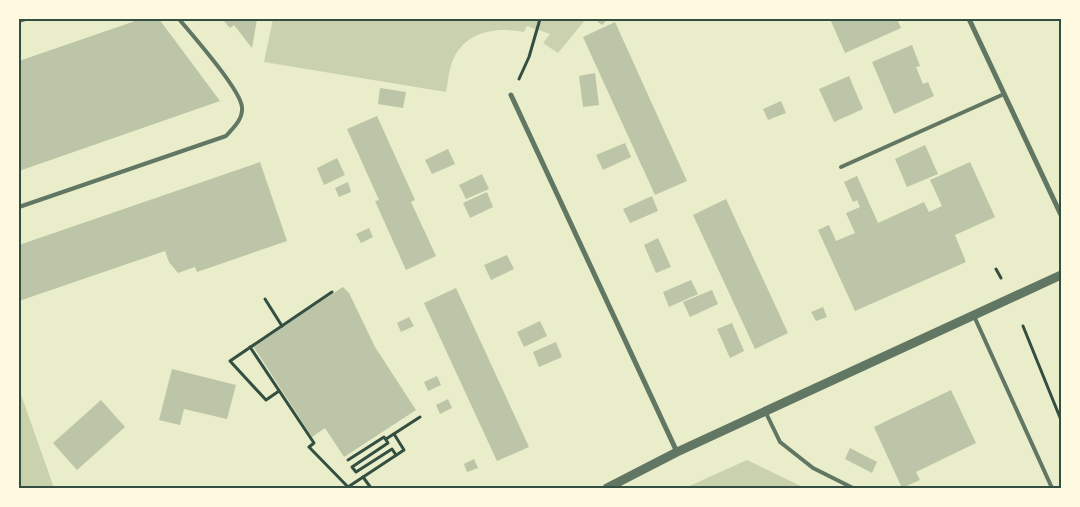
<svg xmlns="http://www.w3.org/2000/svg" width="1080" height="507" font-family="'Libre Baskerville',serif">
  <style>
    .green { fill: #cad2ad }
    .building { fill: #bcc5a7 }
    .lines { fill: none; stroke-linecap: round; stroke-linejoin: round }
    .path { stroke: #344e41; stroke-width: 3 }
    .service { stroke: #617663; stroke-width: 4 }
    .minor { stroke: #617663; stroke-width: 5 }
    .tertiary { stroke: #617663; stroke-width: 9 }
    .neatline { fill: none; stroke: #344e41; stroke-width: 2 }
  </style>
  <rect width="100%" height="100%" fill="#e9edc9"/>
  <g class="green">
    <path d="M273,19H586L558,53L543,43L550,34L527,26L524,32C492,26 459,33 450,69C448,76 448,84 446,92L264,62Z"/>
    <polygon points="19,389 54,488 19,488"/>
    <polygon points="747,460 805,488 685,488"/>
  </g>
  <g class="building">
    <polygon points="141,19 159,19 220,101 19,171 19,61"/>
    <polygon points="222,19 257,19 252,48 234,25 230,28"/>
    <polygon points="594,19 608,19 602,25"/>
    <polygon points="830,19 897,19 901,28 845,53"/>
    <polygon points="615,22 687,181 655,195 583,37"/>
    <polygon points="912,45 920,66 916,67 923,84 928,82 934,96 894,114 872,62"/>
    <polygon points="595,73 599,105 583,107 579,76"/>
    <polygon points="849,76 863,109 834,122 819,89"/>
    <polygon points="380,88 406,92 403,108 378,104"/>
    <polygon points="781,101 786,113 768,120 763,109"/>
    <polygon points="377,116 415,200 411,202 436,256 406,270 375,201 379,200 347,129"/>
    <polygon points="625,143 631,157 603,170 596,155"/>
    <polygon points="925,145 938,174 907,187 895,159"/>
    <polygon points="448,149 455,164 432,174 425,160"/>
    <polygon points="337,158 345,175 324,185 317,168"/>
    <polygon points="260,162 287,241 197,272 195,267 178,273 169,262 165,251 19,301 19,245"/>
    <polygon points="970,162 995,217 955,235 966,262 855,311 818,230 829,225 836,241 855,233 846,213 860,207 857,200 853,202 844,182 857,176 878,223 924,202 929,212 942,206 930,180"/>
    <polygon points="482,174 489,189 466,199 459,185"/>
    <polygon points="348,182 351,192 339,197 335,188"/>
    <polygon points="487,192 493,207 470,218 463,203"/>
    <polygon points="652,196 658,211 630,223 623,209"/>
    <polygon points="726,199 788,333 755,349 693,215"/>
    <polygon points="369,228 373,237 361,243 356,234"/>
    <polygon points="658,238 671,267 656,273 644,245"/>
    <polygon points="507,255 514,269 491,280 484,265"/>
    <polygon points="691,280 698,294 669,307 663,292"/>
    <polygon points="343,287 349,293 375,347 416,410 344,457 325,428 312,437 253,346"/>
    <polygon points="456,288 529,447 497,461 424,303"/>
    <polygon points="712,290 718,304 690,317 683,302"/>
    <polygon points="823,307 827,317 816,321 811,312"/>
    <polygon points="409,317 414,326 401,332 397,323"/>
    <polygon points="540,321 547,336 524,347 517,332"/>
    <polygon points="732,323 744,351 730,358 717,329"/>
    <polygon points="556,342 562,357 539,367 533,352"/>
    <polygon points="172,369 236,385 227,419 184,409 180,425 159,420"/>
    <polygon points="437,376 441,385 428,391 424,382"/>
    <polygon points="951,390 976,443 916,472 920,480 902,488 874,427"/>
    <polygon points="448,399 452,408 440,414 436,405"/>
    <polygon points="101,400 125,427 77,470 53,443"/>
    <polygon points="850,448 877,462 872,473 845,459"/>
    <polygon points="474,459 478,468 467,472 464,464"/>
  </g>
  <g class="lines">
    <g class="path">
      <polyline points="519,79 529,57 540,19"/>
      <polyline points="996,269 1001,278"/>
      <polyline points="265,299 282,326"/>
      <polyline points="1023,326 1061,420"/>
      <polyline points="250,347 314,443 309,447 348,487 404,450 394,434"/>
      <polyline points="279,391 266,400 230,361 332,292"/>
      <polyline points="386,439 420,417"/>
      <polyline points="348,460 384,437 388,443 352,467 356,472 392,449 396,455"/>
      <polyline points="363,477 371,488"/>
    </g>
    <g class="service">
      <polyline points="19,21 25,19"/>
      <polyline points="841,167 1004,94"/>
      <path d="M19,207L226,136C233,128 243,120 242,107C240,89 193,36 179,19"/>
      <polyline points="974,316 1052,488"/>
      <polyline points="766,413 780,442 813,468 853,488"/>
    </g>
    <g class="minor">
      <polyline points="969,19 1061,215"/>
      <polyline points="511,95 677,452"/>
    </g>
    <polyline class="tertiary" points="607,488 677,452 1061,275"/>
  </g>
  <rect width="1080" height="507" fill="none" stroke="#fefae0" stroke-width="40"/>
  <rect x="20" y="20" width="1040" height="467" class="neatline"/>
</svg>
